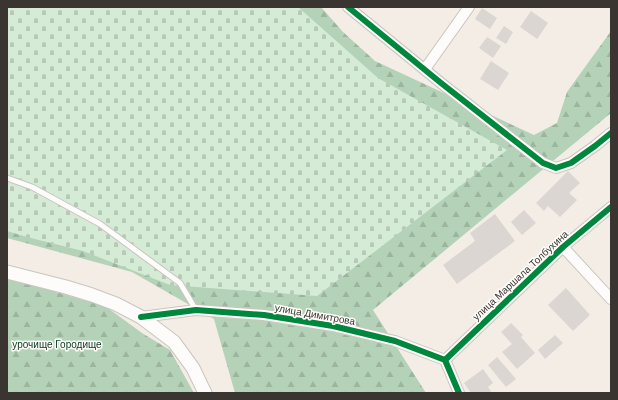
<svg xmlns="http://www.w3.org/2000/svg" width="618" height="400" font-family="Helvetica,sans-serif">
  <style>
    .forest { fill: url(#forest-firs) }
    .cemetery { fill: url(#cemetery-stones) }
    .building { fill: #dbd6d1 }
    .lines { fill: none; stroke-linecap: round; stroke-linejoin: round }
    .service-casing { stroke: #cac5bf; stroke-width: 7 }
    .minor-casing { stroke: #cac5bf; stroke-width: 12 }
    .tertiary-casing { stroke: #cac5bf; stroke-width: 15 }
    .service { stroke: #fdfcfb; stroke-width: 5 }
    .minor { stroke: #fdfcfb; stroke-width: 10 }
    .tertiary { stroke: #fdfcfb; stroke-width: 13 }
    .cycleway-casing { stroke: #fefcf9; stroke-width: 8 }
    .cycleway { stroke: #00873e; stroke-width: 6 }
    .labels { text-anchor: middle; stroke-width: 3; stroke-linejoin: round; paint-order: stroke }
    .street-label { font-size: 10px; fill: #3a3530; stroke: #fefcf9 }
    .park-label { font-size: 10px; fill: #08381d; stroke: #fefcf9 }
  </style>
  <defs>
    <pattern id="forest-firs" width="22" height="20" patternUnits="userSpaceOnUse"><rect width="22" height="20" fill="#b4d2b8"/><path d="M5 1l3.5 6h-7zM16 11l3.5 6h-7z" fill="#9cb59e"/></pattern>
    <pattern id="cemetery-stones" width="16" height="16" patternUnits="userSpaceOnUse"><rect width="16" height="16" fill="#d4ebd6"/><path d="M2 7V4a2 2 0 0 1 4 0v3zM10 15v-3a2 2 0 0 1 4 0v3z" fill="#b7cab8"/></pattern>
  </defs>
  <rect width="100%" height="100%" fill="#f3ede6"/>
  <g class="forest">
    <polygon points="7,7 321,7 343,32 375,61 534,135 557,123 567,92 611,31 611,113 373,310 426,393 235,393 214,319 132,272 7,238"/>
    <polygon points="7,278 105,306 142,333 170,350 194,393 7,393"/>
  </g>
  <polygon class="cemetery" points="7,7 298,7 378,78 507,150 317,296 170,285 83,251 27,237 7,231"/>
  <g class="building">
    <polygon points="482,8 497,18 490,29 475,19"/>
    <polygon points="531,11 548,23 537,39 520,27"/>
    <polygon points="504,26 513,32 506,44 496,38"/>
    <polygon points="487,37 501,46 493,58 479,48"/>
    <polygon points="491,61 509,73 498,90 480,79"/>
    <polygon points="568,171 580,183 569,193 577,200 560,217 548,206 544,211 536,203"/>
    <polygon points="524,210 536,223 522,235 511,222"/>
    <polygon points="495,214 515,241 457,284 443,265 475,241 470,233"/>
    <polygon points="566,288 590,315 573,331 548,305"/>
    <polygon points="511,323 523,335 521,337 535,353 517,369 502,352 512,344 501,332"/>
    <polygon points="555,335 563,343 545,359 538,350"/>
    <polygon points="497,357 516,379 506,387 488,365"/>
    <polygon points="483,369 493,383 488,387 491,391 489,393 471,393 464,383"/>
  </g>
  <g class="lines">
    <g class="service-casing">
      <polyline id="service" points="7,178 32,187 100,224 180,283 196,310"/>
    </g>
    <g class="minor-casing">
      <g id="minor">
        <polyline points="348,7 441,83 543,163 556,168 571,163 595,146 611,133"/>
        <polyline points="425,69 469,7"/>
        <polyline points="563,247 611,299"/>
        <polyline points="141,317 196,310 264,315 333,326 395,341 445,360 459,393"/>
        <polyline points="445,360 563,247 611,207"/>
      </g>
    </g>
    <g class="tertiary-casing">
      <polyline id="tertiary" points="7,272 66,287 92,295 116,304 141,317 174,342 193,368 205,393"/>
    </g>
    <use href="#service" class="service"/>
    <use href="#minor" class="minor"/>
    <use href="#tertiary" class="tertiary"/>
    <g class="cycleway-casing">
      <g id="cycleway">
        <polyline points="348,7 441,83 543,163 556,168 571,163 595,146 611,133"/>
        <polyline points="141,317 196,310 264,315 333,326 395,341 445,360 459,393"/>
        <polyline points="445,360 563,247 611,207"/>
      </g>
    </g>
    <use href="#cycleway" class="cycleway"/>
  </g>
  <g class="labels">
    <g class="street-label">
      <text transform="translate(520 275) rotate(-43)" y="4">улица Маршала Толбухина</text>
      <text transform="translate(315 314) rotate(10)" y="4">улица Димитрова</text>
    </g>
    <g class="park-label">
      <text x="57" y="348">урочище Городище</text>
    </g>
  </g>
  <rect width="618" height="400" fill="none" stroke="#3a3530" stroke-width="16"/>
</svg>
